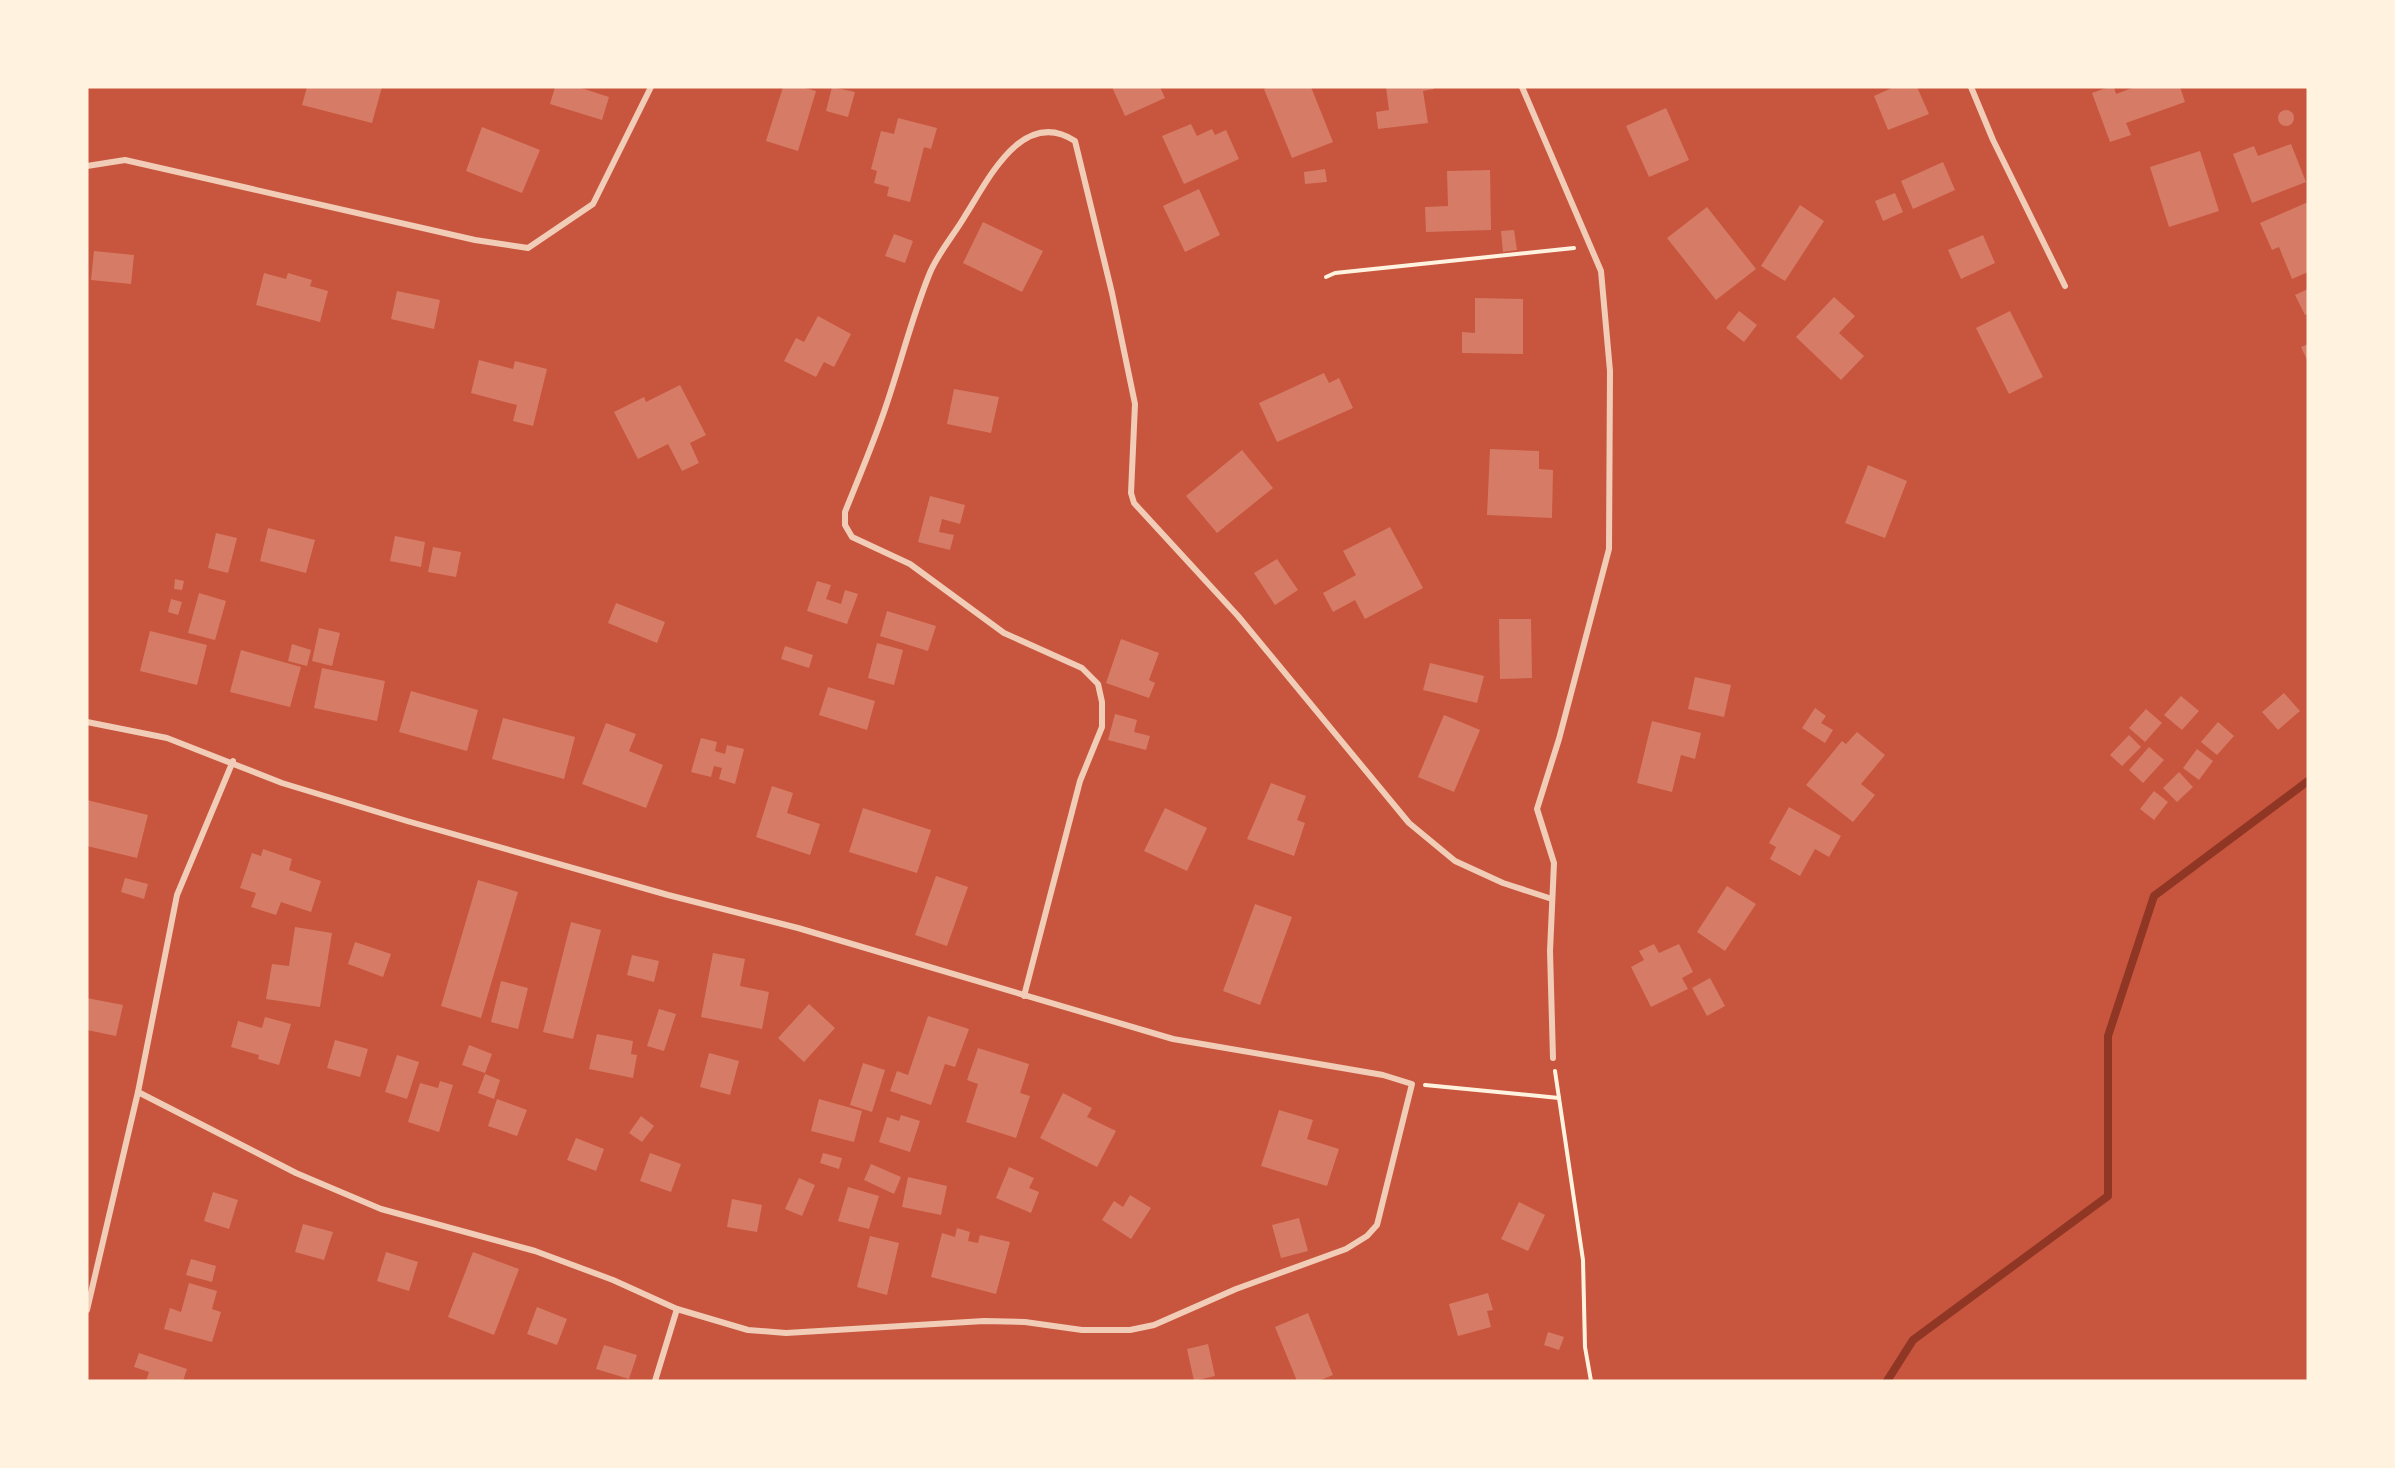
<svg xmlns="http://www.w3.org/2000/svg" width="2395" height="1468" font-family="Jost,sans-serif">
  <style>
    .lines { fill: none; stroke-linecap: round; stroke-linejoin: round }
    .stream { stroke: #8f3625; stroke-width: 8 }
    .building { fill: #d67c66 }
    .path { stroke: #fff3e0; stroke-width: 4 }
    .minor { stroke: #f1ccb7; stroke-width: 6 }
  </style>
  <rect width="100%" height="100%" fill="#c8553d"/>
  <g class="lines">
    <polyline class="stream" points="1887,1381 1913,1340 2108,1196 2108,1036 2154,896 2308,781"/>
  </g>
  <g class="building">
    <polygon points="307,87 382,87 372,123 302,105"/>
    <polygon points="555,87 578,87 609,97 602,120 550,104"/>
    <polygon points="783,87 801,87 816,91 798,151 766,141"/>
    <polygon points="832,87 855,92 848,117 826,111"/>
    <polygon points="1112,87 1160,87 1165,98 1125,116"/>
    <polygon points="1269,87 1311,87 1333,142 1292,158 1264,89"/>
    <polygon points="1386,87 1434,87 1434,89 1423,91 1428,123 1378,129 1376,112 1389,110"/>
    <polygon points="1894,87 1917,87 1929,114 1888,130 1874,96"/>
    <polygon points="2109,87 2114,87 2116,94 2135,87 2180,87 2185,102 2126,123 2131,135 2110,142 2092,93"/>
    <polygon points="1666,108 1689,160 1649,177 1626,126"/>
    <circle cx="2286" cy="118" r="8"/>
    <polygon points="898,118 937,128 931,149 924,147 910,202 887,196 889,187 874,183 877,171 871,169 881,131 894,134"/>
    <polygon points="1191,124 1197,136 1212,129 1215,135 1226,130 1239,159 1184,184 1162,136"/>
    <polygon points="482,127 540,150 522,193 466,171"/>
    <polygon points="2291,144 2306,182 2252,203 2233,154 2254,146 2258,156"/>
    <polygon points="2200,151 2219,211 2169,227 2150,167"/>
    <polygon points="1943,162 1955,190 1913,209 1901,181"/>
    <polygon points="1325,169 1327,182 1305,184 1304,172"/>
    <polygon points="1490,170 1491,230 1426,232 1425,207 1448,206 1447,171"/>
    <polygon points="1199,189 1220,235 1185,252 1163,206"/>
    <polygon points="1895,193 1903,212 1883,221 1875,201"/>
    <polygon points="2308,202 2308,272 2292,279 2279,247 2272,250 2260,223"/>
    <polygon points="1800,205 1824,221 1785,281 1761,266"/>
    <polygon points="1707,207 1756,269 1716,300 1667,238"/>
    <polygon points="983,222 1043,251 1022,292 963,263"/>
    <polygon points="1514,230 1517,250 1503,252 1501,231"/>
    <polygon points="894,234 913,241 905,263 885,256"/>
    <polygon points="1983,235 1995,263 1961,279 1948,250"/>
    <polygon points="94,251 134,255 131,284 91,280"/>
    <polygon points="264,273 286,279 288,273 312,280 310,286 328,291 320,322 256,305"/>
    <polygon points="2308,289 2308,314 2305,315 2295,295"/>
    <polygon points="397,291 440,300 434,329 391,319"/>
    <polygon points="1834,297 1855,316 1839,333 1864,356 1841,380 1796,337"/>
    <polygon points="1475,298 1523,299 1523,354 1462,353 1462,332 1475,333"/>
    <polygon points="1739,311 1757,325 1744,342 1726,328"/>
    <polygon points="2010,311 2043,377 2009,394 1976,328"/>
    <polygon points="818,316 851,334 834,367 824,362 816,377 784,361 796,338 804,342"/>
    <polygon points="2308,344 2308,362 2301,347"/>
    <polygon points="479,360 513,369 515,361 547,369 533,426 513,421 517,405 471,393"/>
    <polygon points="1324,373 1329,383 1339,378 1353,408 1277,442 1259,403"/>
    <polygon points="680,385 706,435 690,443 699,463 682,471 668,444 638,459 614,412 644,397 646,402"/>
    <polygon points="954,389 999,397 991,433 947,424"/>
    <polygon points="1490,449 1539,451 1539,469 1553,470 1552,518 1487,515"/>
    <polygon points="1242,450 1273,488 1217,533 1186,496"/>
    <polygon points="1868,465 1907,481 1885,538 1845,523"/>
    <polygon points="930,496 965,505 960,524 942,519 939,532 954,535 950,550 918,542"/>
    <polygon points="1390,527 1423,588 1365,619 1355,600 1333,612 1323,593 1356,575 1343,551"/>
    <polygon points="268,528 315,540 306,573 260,561"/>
    <polygon points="216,533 237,538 228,573 208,568"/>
    <polygon points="395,536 425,542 421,567 390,561"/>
    <polygon points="433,547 461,552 456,577 428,572"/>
    <polygon points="1277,559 1298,590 1275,605 1254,573"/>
    <polygon points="175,579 184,581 182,590 174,589"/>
    <polygon points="817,581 831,585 826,599 841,604 845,590 858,594 847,624 807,611"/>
    <polygon points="199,593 226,601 215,640 188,633"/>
    <polygon points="171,599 182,602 178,615 168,612"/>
    <polygon points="616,603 665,622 657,643 608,623"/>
    <polygon points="887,611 936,626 928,651 880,636"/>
    <polygon points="1499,619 1531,619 1532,678 1500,679"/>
    <polygon points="319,628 340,633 332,666 312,661"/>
    <polygon points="150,631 207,645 197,685 140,671"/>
    <polygon points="1121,639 1159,653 1149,680 1155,683 1149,698 1106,683"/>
    <polygon points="877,643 903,650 894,685 868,678"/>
    <polygon points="292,644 311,650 307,666 288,661"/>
    <polygon points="785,646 813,655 809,668 781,659"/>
    <polygon points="241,650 301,667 290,707 230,692"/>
    <polygon points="1430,663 1484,676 1477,703 1423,690"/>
    <polygon points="322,668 385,681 377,721 314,708"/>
    <polygon points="1695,677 1731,685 1724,717 1688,709"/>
    <polygon points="828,687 875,701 867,730 819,715"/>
    <polygon points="411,691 478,710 467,751 399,732"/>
    <polygon points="2284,693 2300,711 2278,730 2262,712"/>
    <polygon points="2181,696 2199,711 2182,730 2164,715"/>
    <polygon points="1815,708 1826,716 1821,723 1833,730 1825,743 1802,728"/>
    <polygon points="2146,709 2162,723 2145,742 2129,728"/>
    <polygon points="1115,714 1137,720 1134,732 1150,736 1146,750 1108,740"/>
    <polygon points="1444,715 1480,730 1454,792 1418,777"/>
    <polygon points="503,718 575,737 564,779 492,759"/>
    <polygon points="1652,721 1701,733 1695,759 1681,755 1672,792 1637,783"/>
    <polygon points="2218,722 2234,736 2217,755 2201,742"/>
    <polygon points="606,723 636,734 629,751 663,765 646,808 582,784"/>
    <polygon points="1857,732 1885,755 1861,784 1875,795 1853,822 1806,785 1842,741 1846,744"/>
    <polygon points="2129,735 2141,747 2122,766 2110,755"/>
    <polygon points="701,738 717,742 715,751 725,754 727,745 744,749 735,784 719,779 722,768 714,766 711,777 691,772"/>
    <polygon points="2149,747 2164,760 2143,783 2129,770"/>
    <polygon points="2197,749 2213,761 2199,780 2183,768"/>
    <polygon points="2179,772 2193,787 2177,802 2163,788"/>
    <polygon points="1271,783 1306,796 1297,820 1305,823 1294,856 1247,839"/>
    <polygon points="772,786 793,793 787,813 820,824 810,855 756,837"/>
    <polygon points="2154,791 2168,802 2154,820 2140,809"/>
    <polygon points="87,800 148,815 137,858 87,846"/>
    <polygon points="1789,807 1841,836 1829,857 1815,849 1800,876 1770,859 1776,847 1769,843"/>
    <polygon points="863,808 931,830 917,873 849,852"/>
    <polygon points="1165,808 1207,828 1187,871 1144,851"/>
    <polygon points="263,849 292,859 289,870 321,881 311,912 281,902 276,915 251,907 256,893 240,888 252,853 261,856"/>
    <polygon points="936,876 968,887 947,946 915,935"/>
    <polygon points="125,878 148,884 144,899 121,892"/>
    <polygon points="478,880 518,892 481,1018 441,1006"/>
    <polygon points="1727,886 1756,904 1725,951 1697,932"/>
    <polygon points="1255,904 1292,917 1260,1005 1223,991"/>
    <polygon points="571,922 601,930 573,1039 543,1032"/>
    <polygon points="295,927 332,933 320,1007 266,999 272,964 289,966"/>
    <polygon points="355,942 391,954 383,977 348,964"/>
    <polygon points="1654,944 1659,953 1679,944 1693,972 1682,978 1688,989 1651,1007 1631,967 1644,960 1639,951"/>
    <polygon points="713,953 745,959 740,986 769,992 762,1029 701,1017"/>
    <polygon points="632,955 659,961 654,982 627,975"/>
    <polygon points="1710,978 1725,1006 1707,1016 1692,988"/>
    <polygon points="501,981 528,988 518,1029 491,1022"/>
    <polygon points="87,998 123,1005 116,1036 87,1030"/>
    <polygon points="809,1004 835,1028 804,1062 778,1038"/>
    <polygon points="659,1009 676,1014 664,1051 647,1046"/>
    <polygon points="928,1016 969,1029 955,1067 945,1064 931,1105 890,1091 897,1071 908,1075"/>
    <polygon points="265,1017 291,1024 279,1065 258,1059 259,1055 231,1047 238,1021 262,1028"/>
    <polygon points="597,1034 633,1041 631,1054 637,1055 633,1078 589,1069"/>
    <polygon points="335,1040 368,1049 360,1077 327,1068"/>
    <polygon points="469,1045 492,1054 485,1073 462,1065"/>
    <polygon points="978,1048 1029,1064 1020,1093 1030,1096 1016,1138 966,1122 978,1084 967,1080"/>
    <polygon points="709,1053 739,1061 730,1095 700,1087"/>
    <polygon points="397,1055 419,1062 407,1099 385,1092"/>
    <polygon points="863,1063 885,1070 872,1112 850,1105"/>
    <polygon points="485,1074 500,1080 494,1099 478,1093"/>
    <polygon points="440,1081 453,1085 439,1132 408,1122 420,1083 438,1088"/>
    <polygon points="1063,1093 1092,1108 1087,1117 1116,1131 1097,1167 1040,1138"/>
    <polygon points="497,1099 527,1110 517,1136 488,1126"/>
    <polygon points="819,1099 862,1111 854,1142 811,1131"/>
    <polygon points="1279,1110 1313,1120 1307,1139 1339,1149 1327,1186 1261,1166"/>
    <polygon points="901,1115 920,1121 910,1152 879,1142 887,1117 899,1121"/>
    <polygon points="641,1116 654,1126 642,1142 629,1133"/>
    <polygon points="576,1138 604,1149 596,1171 567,1160"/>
    <polygon points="650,1153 681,1164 671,1192 640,1181"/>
    <polygon points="823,1153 842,1158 839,1169 820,1163"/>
    <polygon points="871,1164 901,1177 894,1194 864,1180"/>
    <polygon points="1009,1167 1034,1178 1029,1188 1039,1192 1031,1213 996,1198"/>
    <polygon points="908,1177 947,1186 941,1215 902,1207"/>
    <polygon points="799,1178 815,1185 802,1216 785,1209"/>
    <polygon points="848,1187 879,1196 869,1229 838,1221"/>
    <polygon points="213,1192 238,1200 229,1229 204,1221"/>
    <polygon points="1130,1195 1151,1208 1131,1239 1102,1220 1114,1201 1123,1207"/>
    <polygon points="732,1199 762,1205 757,1232 727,1227"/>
    <polygon points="1519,1202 1545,1215 1528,1251 1501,1239"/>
    <polygon points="1299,1218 1308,1251 1281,1258 1272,1225"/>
    <polygon points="303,1224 333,1232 324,1260 295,1252"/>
    <polygon points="957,1228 970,1232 968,1241 978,1243 980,1235 1010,1242 996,1294 931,1277 942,1233 955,1237"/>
    <polygon points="870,1236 899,1243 887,1295 857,1287"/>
    <polygon points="386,1252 418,1262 409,1291 377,1281"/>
    <polygon points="473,1252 519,1269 494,1335 448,1317"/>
    <polygon points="191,1259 216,1266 212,1282 186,1275"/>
    <polygon points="189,1283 217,1291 212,1309 221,1312 212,1342 164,1329 170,1308 181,1312"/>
    <polygon points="1488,1293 1493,1310 1487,1311 1491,1327 1458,1336 1449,1304"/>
    <polygon points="537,1307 567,1319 557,1345 527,1334"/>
    <polygon points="1308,1313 1333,1375 1318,1381 1297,1381 1275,1327"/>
    <polygon points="1548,1332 1564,1337 1559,1350 1544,1345"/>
    <polygon points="1208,1344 1215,1376 1194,1381 1187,1349"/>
    <polygon points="604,1345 637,1355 629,1379 596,1369"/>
    <polygon points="139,1353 187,1369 183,1381 146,1381 149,1372 134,1367"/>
  </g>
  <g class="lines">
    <g class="path">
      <polyline points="1326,277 1335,273 1574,248"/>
      <polyline points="1555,1071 1583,1260 1585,1347 1591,1381"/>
      <polyline points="1425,1085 1559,1098"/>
    </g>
    <g class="minor">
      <polyline points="1522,87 1601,271 1610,371 1609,549 1559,739 1537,809 1554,863 1550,951 1553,1058"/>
      <polyline points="1971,87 1993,140 2065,286"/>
      <polyline points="87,166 125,160 475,240 528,248 593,204 651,87"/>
      <polyline points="87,722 167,738 282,783 407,821 668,895 798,928 1173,1039 1383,1075 1412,1084 1377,1225 1367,1236 1346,1249 1236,1289 1154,1325 1130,1330 1082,1330 1025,1322 984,1321 786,1333 748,1330 677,1309 613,1280 535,1251 381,1209 296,1173 138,1092"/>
      <path d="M1024,996L1080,781L1102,727V702L1098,684L1082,668L1004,633L910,564L852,537L845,525V512C859,477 874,442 886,406C901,362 912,317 929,275C937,254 954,235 965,216C987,182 1022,106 1075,141L1112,293L1135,404L1131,493L1134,503L1238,616L1409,823L1455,861L1503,883L1552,899"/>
      <polyline points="87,1310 138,1092 177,895 233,761"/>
      <polyline points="655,1381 677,1309"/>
    </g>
  </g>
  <rect width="2395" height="1468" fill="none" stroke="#fff3e0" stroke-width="177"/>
</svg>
